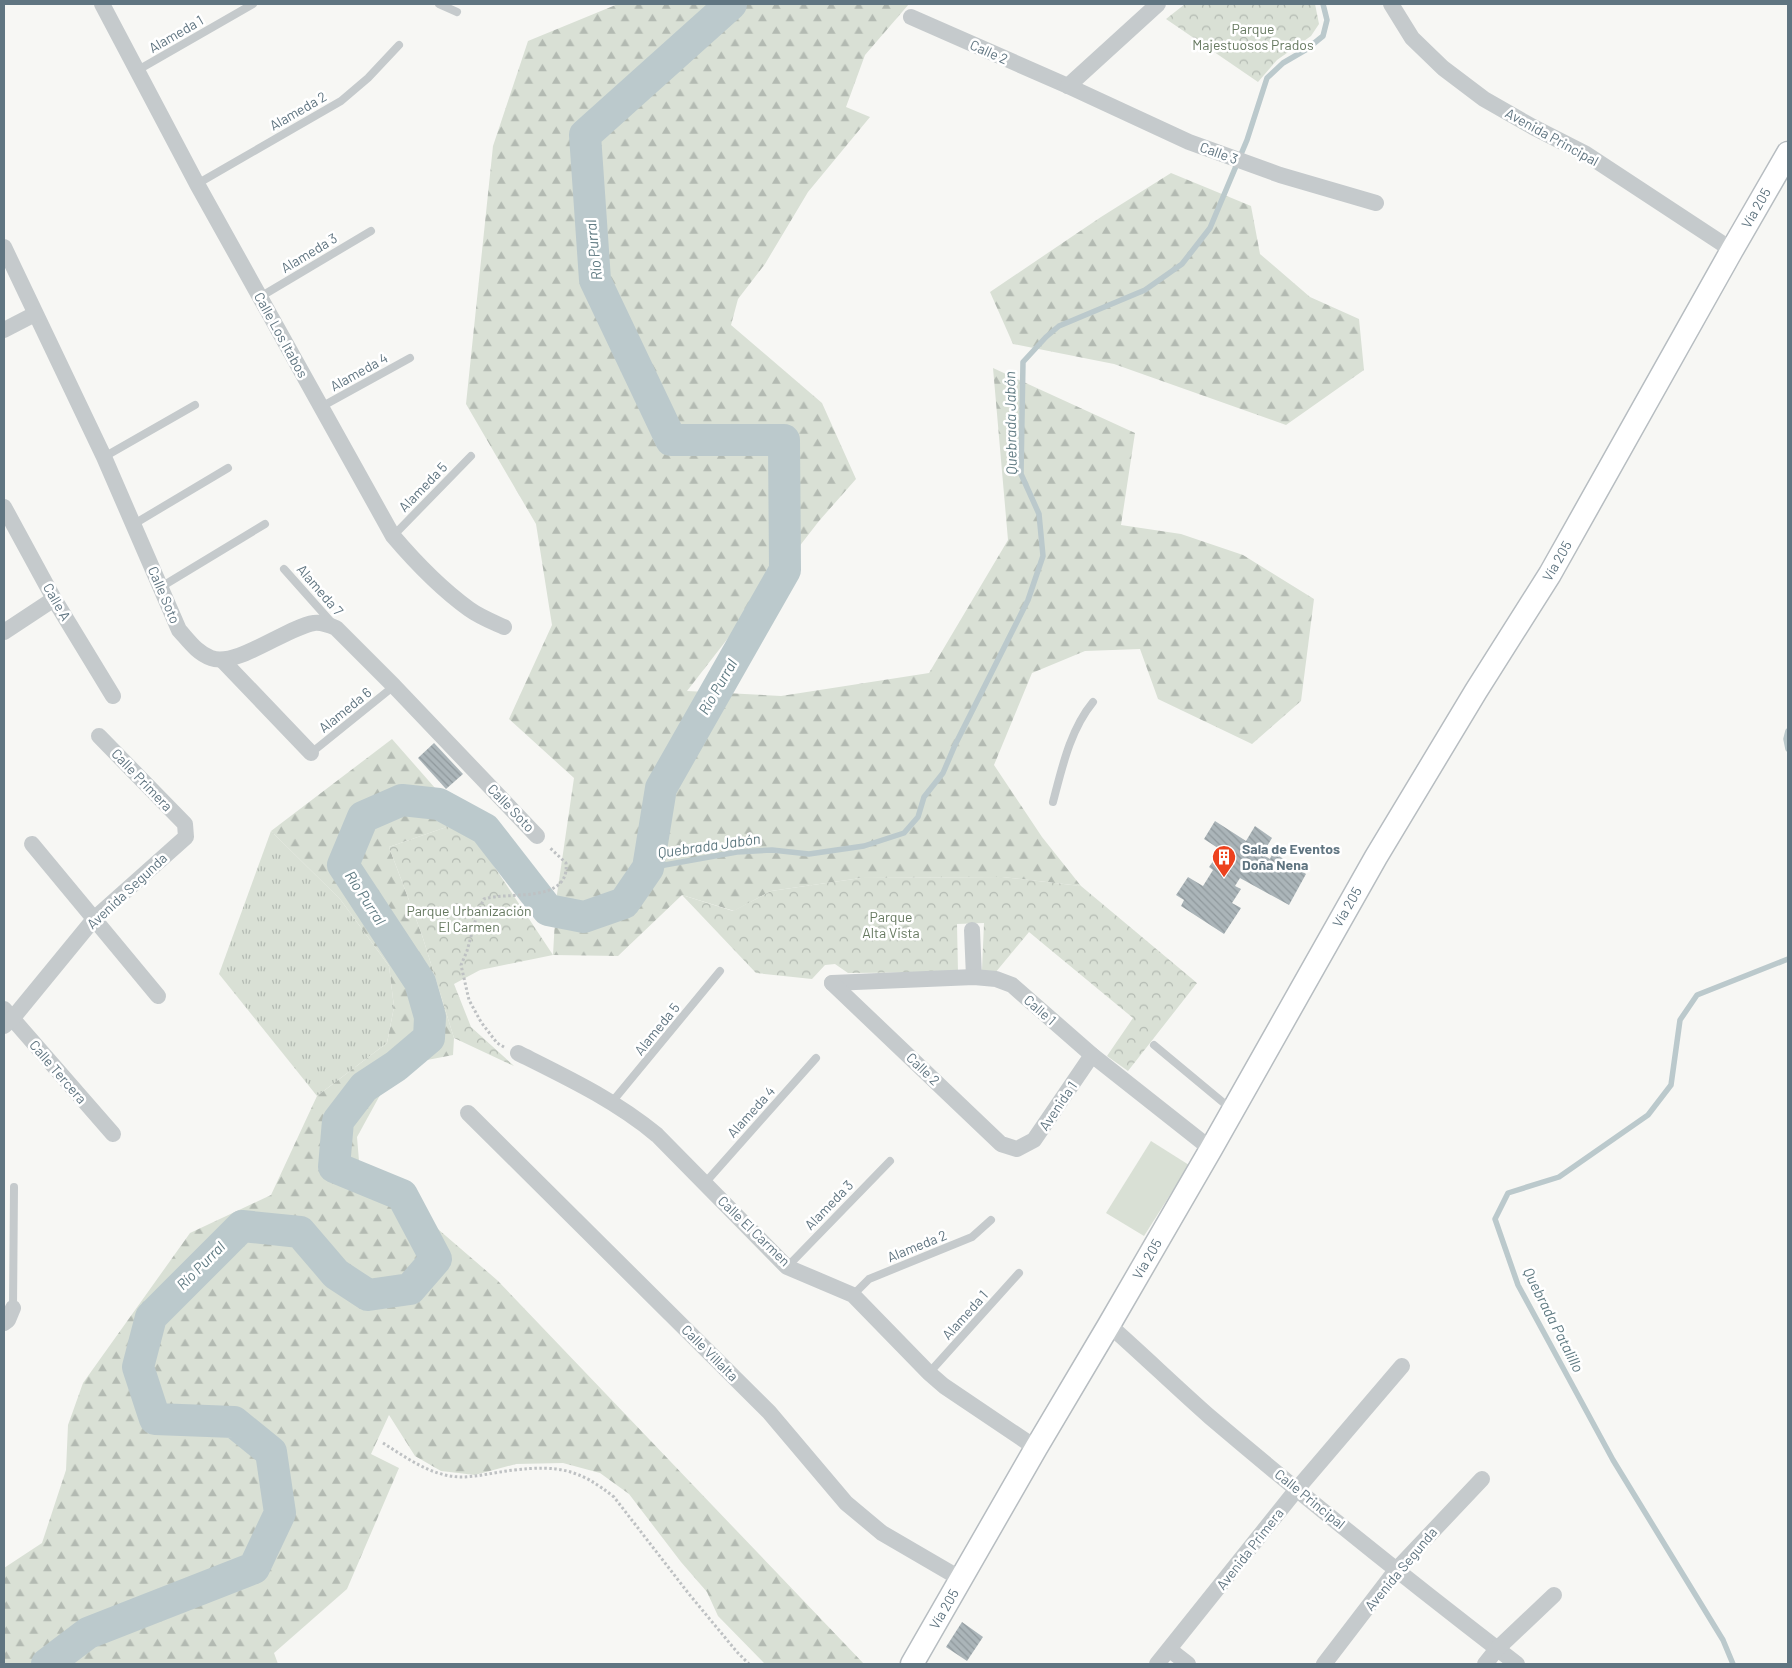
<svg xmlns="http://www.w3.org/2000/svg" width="1792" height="1668" font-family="Barlow,sans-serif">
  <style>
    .grass { fill: url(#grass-tufts) }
    .forest { fill: url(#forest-firs) }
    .park { fill: url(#park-crowns) }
    .pitch { fill: #d9e0d5 }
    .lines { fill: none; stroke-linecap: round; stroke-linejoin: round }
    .stream { stroke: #bbc9cc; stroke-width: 5.5 }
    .river { stroke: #bbc9cc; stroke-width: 32 }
    .building { fill: url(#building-back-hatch) }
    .secondary-casing { stroke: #b7bdc1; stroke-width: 25 }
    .path { stroke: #bec1c3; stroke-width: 3; stroke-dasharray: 2.5 2.5; stroke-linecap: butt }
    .lane { stroke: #c5cacc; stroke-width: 8 }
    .street { stroke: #c5cacc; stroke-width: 16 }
    .secondary { stroke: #fff; stroke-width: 22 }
    .labels { text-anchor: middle; stroke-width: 5; stroke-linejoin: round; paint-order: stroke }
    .park-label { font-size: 14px; fill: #667960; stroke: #fff }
    .street-label { font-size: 14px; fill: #607581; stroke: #fff }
    .poi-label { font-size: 14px; font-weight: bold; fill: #607581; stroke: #fff; text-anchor: start }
    .water-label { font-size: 15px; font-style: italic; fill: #607b83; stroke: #fff }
  </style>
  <defs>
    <pattern id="grass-tufts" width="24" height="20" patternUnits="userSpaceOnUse" patternTransform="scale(1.25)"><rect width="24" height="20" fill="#d9e0d5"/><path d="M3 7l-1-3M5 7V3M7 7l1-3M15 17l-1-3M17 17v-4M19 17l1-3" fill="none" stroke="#b3bab2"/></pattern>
    <pattern id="forest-firs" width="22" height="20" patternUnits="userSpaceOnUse" patternTransform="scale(1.25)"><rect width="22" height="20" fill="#d9e0d5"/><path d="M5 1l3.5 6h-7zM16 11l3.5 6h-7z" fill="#b3bab2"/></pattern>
    <pattern id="park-crowns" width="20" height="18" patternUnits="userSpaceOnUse" patternTransform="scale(1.25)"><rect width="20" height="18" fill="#d9e0d5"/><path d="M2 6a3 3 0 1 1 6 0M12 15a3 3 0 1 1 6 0" fill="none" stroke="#b3bab2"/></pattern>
    <pattern id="building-back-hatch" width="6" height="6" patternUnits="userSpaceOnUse" patternTransform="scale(1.25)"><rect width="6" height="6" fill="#abb5b9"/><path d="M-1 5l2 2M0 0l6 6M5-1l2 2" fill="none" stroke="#8f989c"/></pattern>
  </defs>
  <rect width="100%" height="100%" fill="#f7f7f4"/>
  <polygon class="grass" points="271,831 340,899 389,966 394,1007 387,1043 317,1096 219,974"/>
  <g class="forest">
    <polygon points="618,4 909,4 865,55 846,107 870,117 808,192 765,264 738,299 731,325 822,403 856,479 819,521 687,691 781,696 929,673 1008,540 993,368 1135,433 1121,525 1181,534 1243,555 1314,599 1301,701 1252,744 1158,699 1140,649 1085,651 1032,673 994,765 1042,837 1081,886 1002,877 861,878 771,891 734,911 682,895 618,956 553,955 556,901 574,778 509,719 552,625 536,524 466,404 493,146 528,41"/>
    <polygon points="1171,173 1251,206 1260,254 1310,297 1359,319 1364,370 1286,425 1114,364 1013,344 990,292 1101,217"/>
    <polygon points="392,739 464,821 389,847 422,935 454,1038 453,1055 396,1066 357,1137 359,1161 497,1280 864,1664 765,1664 718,1616 707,1592 681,1562 629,1494 600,1473 563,1463 516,1464 475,1475 441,1471 415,1456 389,1415 371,1454 399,1468 347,1589 274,1653 278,1664 4,1664 4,1568 42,1543 66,1470 68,1425 83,1383 190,1233 271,1195 317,1096 387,1043 394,1007 389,966 340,899 271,831"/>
  </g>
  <g class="park">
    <polygon points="1185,4 1315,4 1319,24 1311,36 1277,60 1258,82 1166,19"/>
    <polygon points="464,821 553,955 480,970 454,984 471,1027 514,1066 454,1038 422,935 389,847"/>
    <polygon points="1002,877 1081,886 1197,983 1128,1071 1107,1056 1133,1018 1029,932 995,973 982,970 984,923 957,924 958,972 848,973 835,964 825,965 812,979 756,973 682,895 733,911 771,891 861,878"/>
  </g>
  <polygon class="pitch" points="1151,1141 1189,1165 1144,1236 1106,1213"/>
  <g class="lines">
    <g class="stream">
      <polyline points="1788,731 1786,739 1788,749"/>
      <polyline points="648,868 737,852 772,850 809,854 864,846 904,833 918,817 924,797 943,773 955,745 1028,600 1043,556 1039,514 1021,474 1023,362 1046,337 1059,326 1145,290 1182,264 1210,228 1247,140 1267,78 1283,63 1307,49 1323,36 1327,20 1323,4"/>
      <polyline points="1733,1664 1723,1640 1613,1460 1518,1285 1495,1219 1508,1193 1559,1177 1648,1115 1671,1085 1680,1020 1697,995 1788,959"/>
    </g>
    <polyline class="river" points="47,1664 88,1633 254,1568 280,1513 271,1452 234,1422 155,1419 138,1367 151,1317 242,1226 300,1232 336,1274 368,1295 410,1289 436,1259 402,1195 334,1167 338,1121 364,1087 396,1066 429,1038 430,1017 420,982 343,865 363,817 402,800 439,804 485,829 548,910 584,917 624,903 648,868 661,788 785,570 784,440 671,440 595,280 585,135 731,4"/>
  </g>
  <g class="building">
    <polygon points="434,743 463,774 446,789 418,758"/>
    <polygon points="1215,821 1246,841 1255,826 1272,838 1266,848 1261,845 1257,851 1270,859 1273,852 1306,874 1289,905 1240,878 1235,886 1241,889 1232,903 1241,908 1224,934 1181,906 1184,900 1176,895 1188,877 1203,886 1213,870 1209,867 1221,850 1204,839"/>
    <polygon points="962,1622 983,1637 967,1661 946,1647"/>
  </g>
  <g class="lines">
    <g class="secondary-casing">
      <polyline id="secondary" points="912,1664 1036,1448 1109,1325 1211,1149 1376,857 1476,691 1550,574 1732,250 1788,153"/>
    </g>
    <g class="path">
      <path d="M504,1047L497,1043L481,1022L469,1000L461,965L467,951L478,911L484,899C510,891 570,904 566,863L549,847"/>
      <path d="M383,1443C407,1458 431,1476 460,1477C478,1477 496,1472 514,1470C558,1465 579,1469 614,1497L689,1594L737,1652L749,1664"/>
    </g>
    <g class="lane">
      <polyline points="439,4 457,12"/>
      <polyline points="138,70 253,4"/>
      <polyline points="197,184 341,101 368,78 399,45"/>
      <polyline points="260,297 371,231"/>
      <polyline points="321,407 410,358"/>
      <polyline points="104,457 195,405"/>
      <polyline points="134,524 228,468"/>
      <polyline points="393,536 471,456"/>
      <polyline points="284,569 332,623"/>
      <polyline points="161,587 265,524"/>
      <polyline points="311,753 394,686"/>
      <path d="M1053,802C1062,768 1070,730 1093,702"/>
      <polyline points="1154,1045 1231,1109"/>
      <polyline points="612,1102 720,971"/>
      <polyline points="705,1183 816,1058"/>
      <polyline points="787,1267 890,1161"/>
      <polyline points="853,1295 869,1279 972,1237 991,1220"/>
      <polyline points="13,1308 14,1187"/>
      <polyline points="929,1373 1019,1273"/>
    </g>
    <g class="street">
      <path d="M102,4L197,184L393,536C416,563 440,588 469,609C480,617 493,622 504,627"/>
      <polyline points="1391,4 1412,38 1443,68 1484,99 1533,127 1586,154 1732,250"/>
      <polyline points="911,17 1068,86 1189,142 1280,175 1376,203"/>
      <polyline points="1068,86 1158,4"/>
      <path d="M4,247L104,457L179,630C189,641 197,653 211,658C236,668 287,627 314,623C322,622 329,625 336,628L394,686L537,836"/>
      <polyline points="4,330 35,314"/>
      <polyline points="4,507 54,599 113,696"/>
      <polyline points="4,632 54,599"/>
      <polyline points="222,660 311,753"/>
      <polyline points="32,844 158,996"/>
      <polyline points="972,930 974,977"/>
      <polyline points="832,983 974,977 996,979 1012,985 1092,1055 1211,1149"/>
      <polyline points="832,983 1001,1144 1017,1149 1034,1140 1092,1055"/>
      <polyline points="4,1009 113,1134"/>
      <polyline points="4,1026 12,1019 94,919 186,837 185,824 99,736"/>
      <path d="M518,1053C566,1077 615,1100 657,1135L787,1267L853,1295L929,1373L944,1386L1036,1448"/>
      <polyline points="468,1113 769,1412 846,1503 882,1533 961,1579"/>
      <polyline points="4,1323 8,1320 13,1308"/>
      <path d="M1109,1325C1143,1355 1176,1387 1210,1417C1310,1502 1413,1584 1517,1664"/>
      <polyline points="1170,1650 1188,1664"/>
      <polyline points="1157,1664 1297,1489 1402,1366"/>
      <polyline points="1324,1664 1396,1570 1482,1479"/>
      <polyline points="1485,1664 1497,1649 1554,1595"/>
    </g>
    <use href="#secondary" class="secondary"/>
  </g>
  <defs>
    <g id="building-pin" transform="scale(1.25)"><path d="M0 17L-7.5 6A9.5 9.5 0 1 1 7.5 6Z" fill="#ed421e" stroke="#fff"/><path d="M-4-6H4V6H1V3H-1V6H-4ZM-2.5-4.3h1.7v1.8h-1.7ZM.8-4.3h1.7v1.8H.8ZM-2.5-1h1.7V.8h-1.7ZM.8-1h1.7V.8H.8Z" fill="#fff"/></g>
  </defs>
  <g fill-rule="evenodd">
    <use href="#building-pin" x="1224" y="857"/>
  </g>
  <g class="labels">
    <g class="park-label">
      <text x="1253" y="34">Parque<tspan x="1253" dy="16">Majestuosos Prados</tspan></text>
      <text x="469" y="916">Parque Urbanización<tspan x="469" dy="16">El Carmen</tspan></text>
      <text x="891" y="922">Parque<tspan x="891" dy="16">Alta Vista</tspan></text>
    </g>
    <g class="street-label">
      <text transform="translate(176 34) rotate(-30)" y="5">Alameda 1</text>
      <text transform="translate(989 52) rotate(24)" y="5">Calle 2</text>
      <text transform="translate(298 111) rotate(-30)" y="5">Alameda 2</text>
      <text transform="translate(1552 137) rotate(29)" y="5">Avenida Principal</text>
      <text transform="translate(1219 153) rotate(20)" y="5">Calle 3</text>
      <text transform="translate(1756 208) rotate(-60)" y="5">Vía 205</text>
      <text transform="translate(309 253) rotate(-31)" y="5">Alameda 3</text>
      <text transform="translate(281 335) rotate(61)" y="5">Calle Los Itabos</text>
      <text transform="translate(359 372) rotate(-29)" y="5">Alameda 4</text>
      <text transform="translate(423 487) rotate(-46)" y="5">Alameda 5</text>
      <text transform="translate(1557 561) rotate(-60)" y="5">Vía 205</text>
      <text transform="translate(320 590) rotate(49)" y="5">Alameda 7</text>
      <text transform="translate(164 595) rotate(67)" y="5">Calle Soto</text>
      <text transform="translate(57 602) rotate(60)" y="5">Calle A</text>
      <text transform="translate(345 710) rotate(-39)" y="5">Alameda 6</text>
      <text transform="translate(142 780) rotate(46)" y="5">Calle Primera</text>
      <text transform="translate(511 808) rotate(46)" y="5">Calle Soto</text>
      <text transform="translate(127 891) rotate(-43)" y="5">Avenida Segunda</text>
      <text transform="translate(1347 907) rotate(-60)" y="5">Vía 205</text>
      <text transform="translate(1040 1010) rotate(41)" y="5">Calle 1</text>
      <text transform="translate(657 1029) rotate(-51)" y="5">Alameda 5</text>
      <text transform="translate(923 1069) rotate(44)" y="5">Calle 2</text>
      <text transform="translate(58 1072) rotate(49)" y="5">Calle Tercera</text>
      <text transform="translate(1058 1106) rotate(-56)" y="5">Avenida 1</text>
      <text transform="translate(751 1112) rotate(-48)" y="5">Alameda 4</text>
      <text transform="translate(829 1205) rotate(-46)" y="5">Alameda 3</text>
      <text transform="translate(754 1231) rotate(44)" y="5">Calle El Carmen</text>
      <text transform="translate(917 1246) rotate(-22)" y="5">Alameda 2</text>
      <text transform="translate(1147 1259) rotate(-60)" y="5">Vía 205</text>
      <text transform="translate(965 1315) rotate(-48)" y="5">Alameda 1</text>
      <text transform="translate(710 1353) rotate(45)" y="5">Calle Villalta</text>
      <text transform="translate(1310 1499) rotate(39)" y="5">Calle Principal</text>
      <text transform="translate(1250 1549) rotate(-52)" y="5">Avenida Primera</text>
      <text transform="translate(1401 1569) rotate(-50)" y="5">Avenida Segunda</text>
      <text transform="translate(944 1609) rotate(-60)" y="5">Vía 205</text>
    </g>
    <g class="poi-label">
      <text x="1242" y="854">Sala de Eventos<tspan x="1242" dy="16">Doña Nena</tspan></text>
    </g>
    <g class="water-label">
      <text transform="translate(594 250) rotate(-96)" y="5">Río Purral</text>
      <text transform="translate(1011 423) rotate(-91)" y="5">Quebrada Jabón</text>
      <text transform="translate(718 687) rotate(-60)" y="5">Río Purral</text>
      <text transform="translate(709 846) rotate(-8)" y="5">Quebrada Jabón</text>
      <text transform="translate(365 898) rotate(57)" y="5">Río Purral</text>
      <text transform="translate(201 1266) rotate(-45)" y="5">Río Purral</text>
      <text transform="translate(1553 1320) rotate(63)" y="5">Quebrada Patalillo</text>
    </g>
  </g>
  <rect width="1792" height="1668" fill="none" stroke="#607581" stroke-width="10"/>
</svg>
